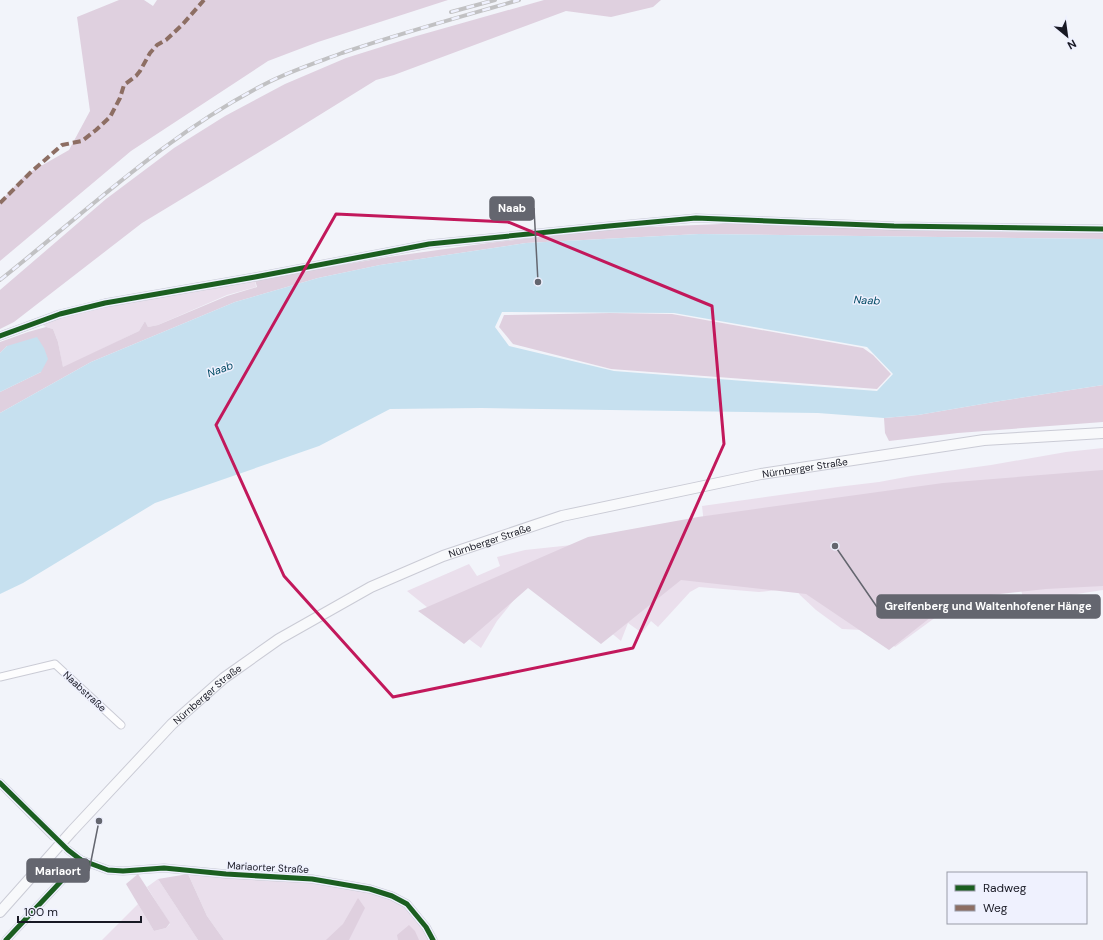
<svg xmlns="http://www.w3.org/2000/svg" width="1103" height="940" font-family="'DM Sans',sans-serif">
  <style>
    .green { fill: #eadfec }
    .forest { fill: #dfd0df }
    .water { fill: #c6e0ef; fill-rule: evenodd }
    .lines { fill: none; stroke-linecap: round; stroke-linejoin: round }
    .street-casing { stroke: #cacbd5; stroke-width: 9 }
    .secondary-casing { stroke: #cacbd5; stroke-width: 12 }
    .street { stroke: #fdfdfe; stroke-width: 7 }
    .secondary { stroke: #f8f9fb; stroke-width: 10 }
    .rail-casing { stroke: #c1c1c3; stroke-width: 4 }
    .rail { stroke: #eff1fe; stroke-width: 2.5; stroke-dasharray: 8; stroke-linecap: butt }
    .quiet { stroke: #8d6e63; stroke-width: 4; stroke-dasharray: 8 4; stroke-linecap: butt }
    .cycleway-casing { stroke: #eff1fe; stroke-width: 8 }
    .cycleway { stroke: #1b5e20; stroke-width: 5 }
    .marked { fill: none; stroke: #c2185b; stroke-width: 3; stroke-linejoin: round }
    .labels { text-anchor: middle; stroke-width: 3; stroke-linejoin: round; paint-order: stroke }
    .street-label { font-size: 10px; fill: #181924; stroke: #eff1fe }
    .water-label { font-size: 11px; font-style: italic; fill: #004a64; stroke: #eff1fe }
    .leader { fill: none; stroke: #64666f; stroke-width: 1.5 }
    .callout-dot { fill: #64666f; stroke: #eff1fe; stroke-width: 1.5 }
    .callout { fill: #64666f; stroke: #64666f; stroke-width: 1.5 }
    .callout-label { font-size: 11px; text-anchor: middle; font-weight: bold; fill: #fff }
  </style>
  <rect width="100%" height="100%" fill="#f2f4fa"/>
  <g class="green">
    <polygon points="255,280 256,287 227,295 158,325 148,327 145,321 139,331 63,368 58,342 53,329 46,327 40,323 102,308"/>
    <polygon points="1103,448 1103,590 1025,602 1023,598 1014,560 895,647 878,629 862,630 842,629 816,610 800,595 795,588 759,592 699,587 690,592 658,627 651,621 642,633 628,623 621,641 562,592 544,581 522,590 497,621 481,648 443,620 407,591 469,564 477,576 500,566 497,557 525,550 591,543 705,533 702,506 837,487 879,482 911,476 991,465 1066,452"/>
    <polygon points="188,874 318,881 360,888 392,899 406,906 415,915 431,940 224,940 207,916"/>
    <polygon points="158,879 198,940 102,940 138,904 154,931 166,928 170,924 147,887"/>
  </g>
  <g class="forest">
    <polygon points="119,0 144,0 153,6 157,0 448,0 318,42 268,61 131,151 0,261 0,202 25,175 69,150 90,111 77,17"/>
    <polygon points="544,0 661,0 653,7 611,17 566,11 394,75 376,80 284,137 142,223 14,322 0,329 0,290 106,199 174,148 225,116 285,84 346,58 413,37"/>
    <polygon points="732,222 769,225 848,227 864,229 875,228 893,229 917,229 997,232 1071,233 1103,232 1103,239 699,234 526,243 380,265 318,278 235,302 91,362 0,413 0,392 41,372 7,346 0,353 0,342 28,332 46,327 53,329 58,342 63,367 139,331 145,321 148,327 158,325 227,296 257,287 255,280 388,257 488,243 624,228 721,224"/>
    <polygon points="610,313 672,314 863,348 873,355 891,374 877,389 611,369 513,344 499,327 504,315"/>
    <polygon points="1103,385 1103,422 958,433 889,441 885,433 884,418 918,415 994,402"/>
    <polygon points="1103,470 1103,586 1046,589 954,599 889,650 806,594 681,580 601,644 528,588 464,644 418,611 588,537 698,517 943,483"/>
    <polygon points="138,874 170,923 166,928 154,931 126,884"/>
    <polygon points="188,874 207,916 224,940 198,940 158,879"/>
    <polygon points="358,898 365,908 349,940 326,940 343,924"/>
    <polygon points="409,925 415,931 419,940 398,940 397,935"/>
  </g>
  <g class="water">
    <path d="M699,234L1103,239V385L994,402L918,415L884,418L818,413L481,408L390,409L319,446L155,503L23,583L0,594V413L91,362L235,302L318,278L380,265L526,243ZM502,312L674,313L867,347L893,374L877,391L614,371L509,346L495,327Z"/>
    <polygon points="37,337 44,348 48,359 41,372 0,392 0,353 7,346"/>
  </g>
  <g class="lines">
    <g class="street-casing">
      <g id="street">
        <polyline points="0,336 60,314 105,303 255,277 429,244 609,226 696,218 894,226 1103,229"/>
        <polyline points="0,677 55,664 121,725"/>
        <polyline points="0,783 53,836"/>
        <polyline points="68,850 81,860 108,870 123,871 164,868 226,874 312,879 370,889 392,896 407,904 426,927 433,940"/>
        <polyline points="6,940 81,860"/>
      </g>
    </g>
    <g class="secondary-casing">
      <g id="secondary">
        <path id="s1" d="M0,912L72,831L172,724L224,678L279,639L371,587L443,556L562,516L761,474L984,440L1103,433"/>
      </g>
    </g>
    <use href="#street" class="street"/>
    <use href="#secondary" class="secondary"/>
    <g class="rail-casing">
      <g id="rail">
        <polyline points="451,12 495,0"/>
        <path d="M0,280C87,211 169,132 269,82C293,70 318,62 342,53C401,33 460,17 519,0"/>
      </g>
    </g>
    <use href="#rail" class="rail"/>
    <polyline class="quiet" points="0,203 30,173 62,145 82,141 96,130 110,117 120,98 124,85 136,76 140,71 150,53 157,45 166,40 183,24 204,0"/>
    <g class="cycleway-casing">
      <g id="cycleway">
        <polyline points="0,336 60,314 105,303 255,277 429,244 609,226 696,218 894,226 1103,229"/>
        <polyline points="0,783 68,850 81,860 108,870 123,871 164,868 226,874 312,879 370,889 392,896 407,904 426,927 433,940"/>
        <polyline points="6,940 81,860"/>
      </g>
    </g>
    <use href="#cycleway" class="cycleway"/>
  </g>
  <path class="marked" d="M336,214L508,222L712,306L724,444L633,648L393,697L284,576L216,425Z"/>
  <g class="labels">
    <g class="street-label">
      <text dy="4" stroke="none"><textPath href="#s1" startOffset="949">Nürnberger Straße</textPath></text>
      <text dy="4" stroke="none"><textPath href="#s1" startOffset="625">Nürnberger Straße</textPath></text>
      <text transform="translate(85 691) rotate(43)" y="4">Naabstraße</text>
      <text dy="4" stroke="none"><textPath href="#s1" startOffset="301">Nürnberger Straße</textPath></text>
      <text transform="translate(268 867) rotate(3)" y="4">Mariaorter Straße</text>
    </g>
    <g class="water-label">
      <text transform="translate(867 300) rotate(3)" y="4">Naab</text>
      <text transform="translate(220 369) rotate(-20)" y="4">Naab</text>
    </g>
  </g>
  <path class="leader" d="M538 282L534 208M835 546L877 607M99 821L89 871"/>
  <g class="callout-dot">
    <circle cx="538" cy="282" r="4"/>
    <circle cx="835" cy="546" r="4"/>
    <circle cx="99" cy="821" r="4"/>
  </g>
  <g class="callout">
    <rect x="490" y="197" width="44" height="23" rx="4"/>
    <rect x="877" y="595" width="223" height="23" rx="4"/>
    <rect x="27" y="859" width="62" height="23" rx="4"/>
  </g>
  <g class="callout-label">
    <text x="512" y="212">Naab</text>
    <text x="988" y="610">Greifenberg und Waltenhofener Hänge</text>
    <text x="58" y="875">Mariaort</text>
  </g>
  <rect x="947" y="872" width="140" height="52" fill="#eff1fe" stroke="#999ba7"/>
  <rect x="955" y="885" width="20" height="6" fill="#1b5e20" stroke="#999ba7"/>
  <text x="983" y="892" font-size="12" fill="#181924">Radweg</text>
  <rect x="955" y="905" width="20" height="6" fill="#8d6e63" stroke="#999ba7"/>
  <text x="983" y="912" font-size="12" fill="#181924">Weg</text>
  <g transform="translate(1067 36) rotate(151)" stroke="#eff1fe" stroke-width="3" paint-order="stroke">
  <path d="M0-3L7 15L0 10L-7 15Z" fill="#181924"/>
  <text y="-6" font-size="11" font-weight="bold" text-anchor="middle" fill="#181924">N</text>
  </g>
  <path d="M18 916v6h123v-6" fill="none" stroke="#181924" stroke-width="2"/>
  <text x="24" y="916" font-size="12" fill="#181924" stroke="#eff1fe" stroke-width="3" paint-order="stroke">100 m</text>
</svg>
